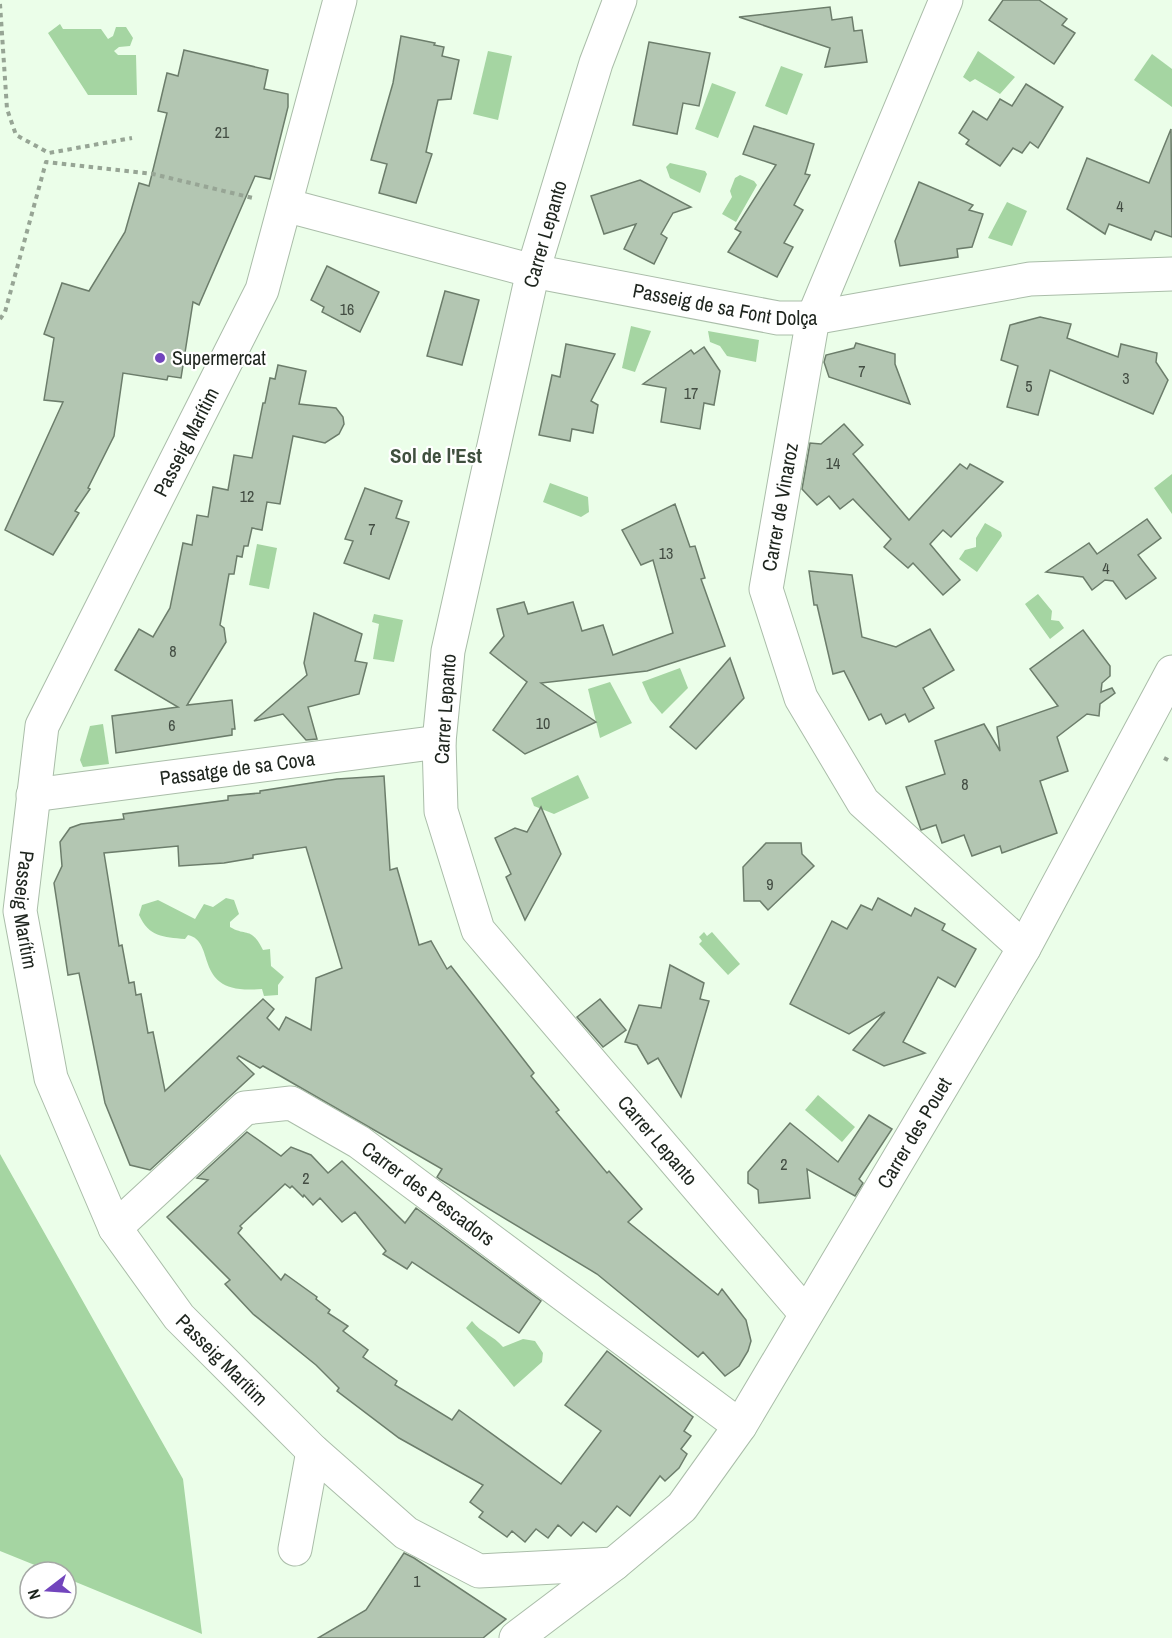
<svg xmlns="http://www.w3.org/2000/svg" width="1172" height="1638" font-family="'Archivo Narrow',sans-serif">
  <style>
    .water { fill: #a5d5a2 }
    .building { fill: #b3c6b2; stroke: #6c7d6b; stroke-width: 1.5; fill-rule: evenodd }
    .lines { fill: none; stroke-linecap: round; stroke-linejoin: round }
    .minor-casing { stroke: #aabda9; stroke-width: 35 }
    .path { stroke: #97a595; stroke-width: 4; stroke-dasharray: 4.5 4.5; stroke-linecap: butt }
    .minor { stroke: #fff; stroke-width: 33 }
    .poi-dot { fill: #7245bd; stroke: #fff; stroke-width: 2 }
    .labels { text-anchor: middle; stroke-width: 4.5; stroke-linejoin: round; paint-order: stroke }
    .number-label { font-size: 16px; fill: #434d43 }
    .street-label { font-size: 20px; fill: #1e251e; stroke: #fff }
    .poi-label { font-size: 20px; fill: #1e251e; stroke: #fff; text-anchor: start }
    .neighbourhood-label { font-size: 21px; font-weight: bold; fill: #3f4f3e; stroke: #fff }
  </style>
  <rect width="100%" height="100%" fill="#ebfee9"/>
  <g class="water">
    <polygon points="60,24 63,29 101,29 108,39 113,36 116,27 126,27 133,38 130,46 119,47 114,51 118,55 136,55 137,95 88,95 48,33"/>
    <polygon points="488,51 512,56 498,120 473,114"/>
    <polygon points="978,51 1015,77 1000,94 975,79 970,82 963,77"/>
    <polygon points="1152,54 1172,69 1172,107 1134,80"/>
    <polygon points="781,66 803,74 787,115 765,106"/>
    <polygon points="712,83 736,92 718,138 695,129"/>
    <polygon points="670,163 705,171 707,174 700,193 670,178 666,167"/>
    <polygon points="740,175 754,181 757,185 736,222 722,214 732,197 730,191 735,178"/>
    <polygon points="1007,202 1027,211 1012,246 988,238"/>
    <polygon points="631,326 651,331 635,372 622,368"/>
    <polygon points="708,331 759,340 756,362 727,356 720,346 710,342"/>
    <polygon points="1172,474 1172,514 1154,488"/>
    <polygon points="550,483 588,497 589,512 581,517 543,502"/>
    <polygon points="985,523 1001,532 1002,536 977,572 959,559 965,550 976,547 976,538"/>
    <polygon points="257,544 277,548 269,589 249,585"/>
    <polygon points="1038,594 1052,611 1051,620 1059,621 1064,628 1050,639 1025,604"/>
    <polygon points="374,614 403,620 394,662 373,659 379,624 372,622"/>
    <polygon points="680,668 688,688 662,714 650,700 642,682"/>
    <polygon points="610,682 632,723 600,738 588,689"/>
    <polygon points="103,724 109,764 83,767 80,760 90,726"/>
    <polygon points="578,775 589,798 554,814 534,806 531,798"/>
    <path d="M226,898L234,900L239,914L230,922V927C247,937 251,926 263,950L270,949L271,966L284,977L278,985V995L264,996L262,989C190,996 218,942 188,935L185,939C163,937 149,937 139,915L142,905L158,900L195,919L204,904L213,907Z"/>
    <polygon points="704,932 707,936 712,932 740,964 728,975 699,944 702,941 699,937"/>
    <polygon points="818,1095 855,1127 842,1142 805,1110"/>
    <polygon points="0,1154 183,1479 202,1634 66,1578 66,1572 52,1572 0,1551"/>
    <path d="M472,1321C481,1333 493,1335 503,1347L523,1339L535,1341L543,1353L542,1362L514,1387L466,1328Z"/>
  </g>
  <g class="building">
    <polygon points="1003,0 1039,0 1067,19 1062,25 1075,33 1054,64 989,20"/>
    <polygon points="830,7 832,20 852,17 854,31 862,30 867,62 825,67 830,48 739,17"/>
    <polygon points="401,36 435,43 434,45 444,47 442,56 459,60 451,99 438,100 426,152 432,154 416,203 379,193 387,164 371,160 393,83"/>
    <polygon points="649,42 710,53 699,106 683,103 677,134 633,125"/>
    <polygon points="184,50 268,70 264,89 288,94 288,107 270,179 255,176 199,305 193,302 181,378 168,376 167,380 123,373 114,436 88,488 90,489 75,511 79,513 53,555 5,530 63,402 44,400 54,338 44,334 62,283 89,291 125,232 139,183 149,186 167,113 158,111 167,73 178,76"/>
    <polygon points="1026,84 1063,107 1038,148 1030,142 1022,153 1013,148 1000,166 966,144 969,140 959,133 973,111 987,120 1000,99 1012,106"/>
    <polygon points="754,126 814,144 805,174 810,175 794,205 803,210 784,243 793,247 777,277 728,252 741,232 735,229 776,165 743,154"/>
    <polygon points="1171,129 1172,237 1155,231 1151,240 1109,224 1105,234 1067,209 1087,158 1149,183"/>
    <polygon points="640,180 691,207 673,213 661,234 667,238 654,264 624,249 636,224 604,234 591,196"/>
    <polygon points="919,182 973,205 969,210 983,214 972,247 957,249 958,257 900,266 895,241"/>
    <polygon points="327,266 379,292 360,332 322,312 324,307 311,300"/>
    <polygon points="445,291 479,300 462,365 427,356"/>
    <polygon points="1040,317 1071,324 1067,338 1118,357 1121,344 1157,353 1156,362 1168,380 1153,414 1050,370 1038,415 1007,407 1018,366 1001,360 1010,325"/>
    <polygon points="856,343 895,354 895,364 910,404 829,377 824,362 826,355 854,348"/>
    <polygon points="566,344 615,354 591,401 598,405 593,433 572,429 570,441 539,435 552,375 560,377"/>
    <polygon points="704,347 720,371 714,405 704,403 700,429 661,422 666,388 643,384 691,350 694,354"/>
    <polygon points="278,365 306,371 299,404 336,408 343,417 344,424 339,434 325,443 293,436 280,504 267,502 262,530 252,528 248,546 244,546 242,557 237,556 234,574 229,574 220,625 224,628 226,642 187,705 232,700 235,729 232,729 232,735 116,753 112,716 178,707 115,670 139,629 153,637 170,608 183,543 192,545 197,515 208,517 213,487 228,490 234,455 252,458 263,403 265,403 270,378 275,379"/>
    <polygon points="844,424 863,445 853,454 909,520 960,464 967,469 970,464 1003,482 951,537 943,530 930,544 960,580 943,595 913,563 908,568 884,547 891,539 853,499 840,509 829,496 817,505 802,489 810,443 821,444"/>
    <polygon points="365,488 402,501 396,518 409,522 389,579 344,563 353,541 345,539"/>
    <polygon points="675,504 690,547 695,546 705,578 701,579 725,646 647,671 541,683 596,722 525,754 493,730 527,682 490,653 504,636 497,609 524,602 528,614 573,602 582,631 603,625 613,655 673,633 653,560 641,565 622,530"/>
    <polygon points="1147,519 1161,538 1138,555 1156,578 1126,599 1113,581 1105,580 1092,590 1083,577 1046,572 1089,543 1097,554"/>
    <polygon points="809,571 852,575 862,637 896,647 930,629 954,670 923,688 934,708 909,722 905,714 886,724 881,714 869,720 844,671 833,674 817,605 814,605"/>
    <polygon points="314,613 362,634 355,661 367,663 359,694 308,707 317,739 306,740 283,714 254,721 307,675 304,663"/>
    <polygon points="1083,630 1110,666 1110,676 1102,683 1101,692 1112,688 1115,693 1100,704 1099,716 1087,714 1057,737 1068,771 1040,781 1057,833 1002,853 1000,846 972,856 964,835 942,843 936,825 921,830 906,787 945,774 935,741 984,724 1000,751 997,727 1058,706 1030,669"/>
    <polygon points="730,658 744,698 696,749 670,727"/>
    <path d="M384,776L390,870L397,868L419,945L431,941L447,969L451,966L534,1073L531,1076L559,1110L556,1112L607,1173L609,1171L642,1209L628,1222L718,1295L722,1289L746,1320L751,1341L748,1351L739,1366L725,1376L703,1352L698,1357L597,1274L441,1180L437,1177L442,1169L263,1066L260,1068L239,1056L237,1058L254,1074L150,1170L130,1165L105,1103L79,973L68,975L54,883L62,866L60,842L70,828L81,824L124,819L123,814L228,800V796L260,793V791L337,779ZM178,846L179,866L224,863L253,858V855L306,847L342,968L316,978L311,1030L286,1017L279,1030L267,1018L274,1009L263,999L165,1091L153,1032L148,1033L141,994L136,995L134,982L129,983L122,945L119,946L104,853Z"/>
    <polygon points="541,807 561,854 525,920 506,877 511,874 495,838 515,828 527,832"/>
    <polygon points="766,843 801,843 802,854 814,866 768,910 760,901 744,901 743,867"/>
    <polygon points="878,898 911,916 915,908 945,924 942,930 976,949 955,987 938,977 903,1042 925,1053 884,1066 853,1050 885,1012 849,1034 790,1004 832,921 847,929 861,905 872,910"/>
    <polygon points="670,965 704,983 700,999 709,1001 681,1097 658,1058 648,1064 637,1045 625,1042 639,1005 661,1008"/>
    <polygon points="600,999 626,1030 603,1047 577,1017"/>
    <polygon points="869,1115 892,1129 859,1179 863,1183 855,1196 807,1169 810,1198 759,1203 758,1190 748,1183 748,1172 790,1123 838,1162"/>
    <polygon points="247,1132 281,1156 291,1147 311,1155 328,1173 342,1161 405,1223 416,1208 541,1301 519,1333 412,1262 407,1269 383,1254 386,1251 355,1212 342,1222 320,1198 313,1205 304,1195 303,1197 292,1186 290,1188 285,1184 240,1226 242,1228 238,1233 281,1280 285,1274 317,1297 316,1299 330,1310 328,1313 348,1326 343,1331 368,1350 363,1357 397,1381 395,1385 452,1420 459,1410 561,1484 601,1431 565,1405 607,1351 693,1417 684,1431 691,1436 681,1449 687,1454 679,1468 665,1481 660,1476 630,1516 617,1506 596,1532 583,1522 571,1536 558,1525 548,1538 536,1529 525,1542 512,1531 507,1537 479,1517 483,1512 470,1502 483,1485 399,1438 337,1391 339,1388 316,1365 253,1314 225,1284 230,1280 167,1217 208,1180 197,1178"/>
    <polygon points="404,1553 414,1558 506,1619 483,1638 318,1638 366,1610"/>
  </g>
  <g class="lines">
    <g class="minor-casing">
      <g id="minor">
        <path id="s1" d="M340,0L262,290L42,726L20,911L51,1078L115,1228L179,1317L313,1451L406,1533L479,1571L614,1564"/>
        <path id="s2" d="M620,0L596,63L533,271L448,651L439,742L441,811L478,930L806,1314"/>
        <polyline points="946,0 813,318 766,589 801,698 863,802 1024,948"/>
        <path id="s3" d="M285,205L533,271L778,318H813L1030,279L1172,274"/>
        <path id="s4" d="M33,795L439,742"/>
        <path id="s5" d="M115,1228L245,1108L291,1103L359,1142L740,1426"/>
        <polyline points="295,1549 313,1451"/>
        <path id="s6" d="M516,1638L614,1564L682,1507L740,1426L1024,948L1172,672"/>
      </g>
    </g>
    <g class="path">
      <polyline points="0,4 7,109 16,135 49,153 132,138"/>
      <polyline points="0,319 5,312 46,162 153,174 253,198"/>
      <polyline points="1164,758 1172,762"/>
    </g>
    <use href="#minor" class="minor"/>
  </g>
  <circle class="poi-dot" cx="160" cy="358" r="6"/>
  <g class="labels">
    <g class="number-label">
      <text x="222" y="138">21</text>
      <text x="1120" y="212">4</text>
      <text x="347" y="315">16</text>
      <text x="862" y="377">7</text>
      <text x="1126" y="384">3</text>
      <text x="1029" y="392">5</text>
      <text x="691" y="399">17</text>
      <text x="833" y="469">14</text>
      <text x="247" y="502">12</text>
      <text x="372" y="535">7</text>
      <text x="666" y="559">13</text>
      <text x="1106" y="574">4</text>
      <text x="173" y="657">8</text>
      <text x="543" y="729">10</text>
      <text x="172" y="731">6</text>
      <text x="965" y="790">8</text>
      <text x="770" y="890">9</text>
      <text x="784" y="1170">2</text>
      <text x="306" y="1184">2</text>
      <text x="417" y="1587">1</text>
    </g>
    <g class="street-label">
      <text transform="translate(545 234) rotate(-74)" y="7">Carrer Lepanto</text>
      <text dy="7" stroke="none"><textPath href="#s3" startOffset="452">Passeig de sa Font Dolça</textPath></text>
      <text transform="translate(186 442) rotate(-63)" y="7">Passeig Marítim</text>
      <text transform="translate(780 507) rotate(-80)" y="7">Carrer de Vinaroz</text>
      <text transform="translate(445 709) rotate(-86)" y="7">Carrer Lepanto</text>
      <text dy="7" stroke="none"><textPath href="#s4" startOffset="206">Passatge de sa Cova</textPath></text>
      <text dy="7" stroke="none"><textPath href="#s1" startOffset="974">Passeig Marítim</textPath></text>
      <text dy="7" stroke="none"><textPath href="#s6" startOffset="652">Carrer des Pouet</textPath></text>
      <text dy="7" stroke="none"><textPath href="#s2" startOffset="1236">Carrer Lepanto</textPath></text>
      <text dy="7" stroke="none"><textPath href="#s5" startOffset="388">Carrer des Pescadors</textPath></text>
      <text dy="7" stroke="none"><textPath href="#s1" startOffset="1478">Passeig Marítim</textPath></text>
    </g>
    <g class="poi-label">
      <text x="172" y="365">Supermercat</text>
    </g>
    <g class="neighbourhood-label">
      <text x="436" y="463">Sol de l'Est</text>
    </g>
  </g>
  <g transform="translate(48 1590) rotate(253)"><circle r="28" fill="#ffffff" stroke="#a5a8a5" stroke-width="1.5"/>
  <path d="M0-4.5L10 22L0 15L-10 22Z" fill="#7245bd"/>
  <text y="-9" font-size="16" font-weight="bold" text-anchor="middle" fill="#1e251e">N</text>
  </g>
</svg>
